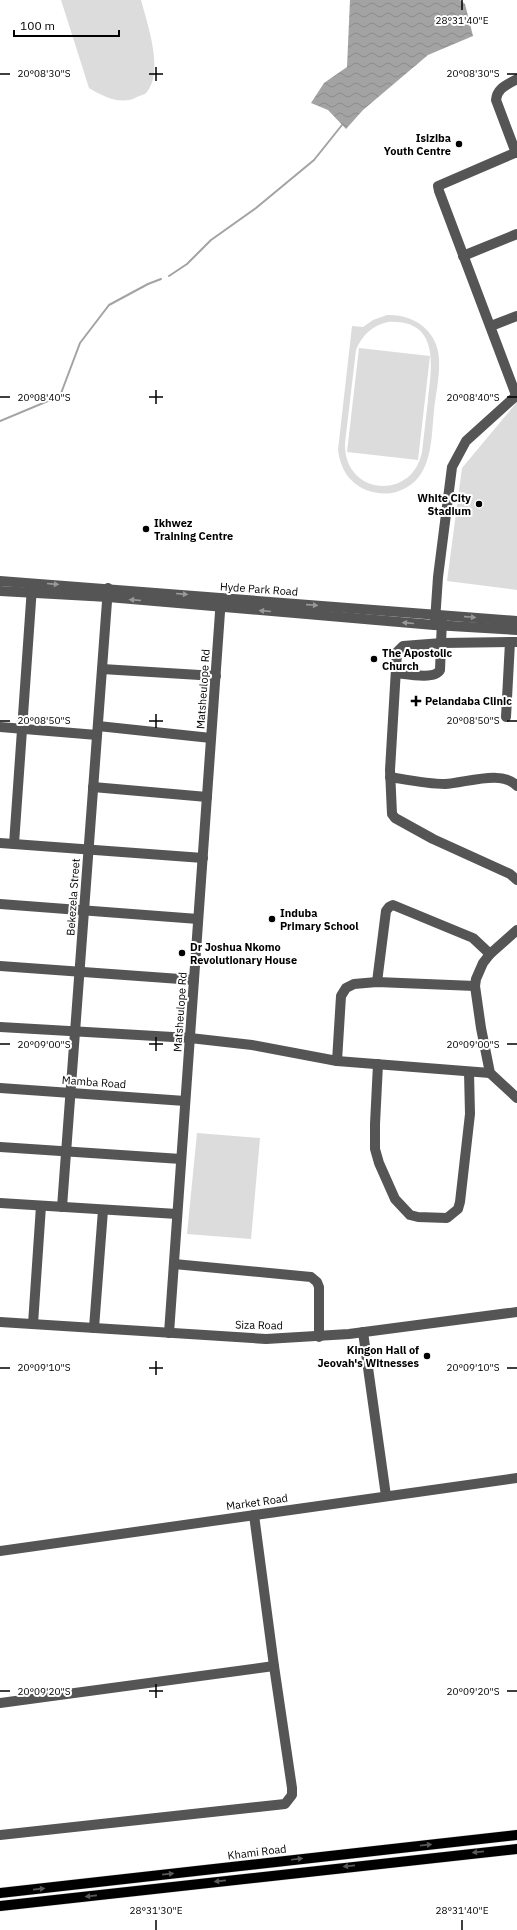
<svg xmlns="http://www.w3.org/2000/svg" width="517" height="1930" font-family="'IBM Plex Sans',sans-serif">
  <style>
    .garden { fill: #dcdcdc; fill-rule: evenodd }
    .water { fill: url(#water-waves) }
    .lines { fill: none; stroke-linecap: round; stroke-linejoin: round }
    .stream { stroke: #a3a3a3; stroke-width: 2 }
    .major-casing { stroke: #dbdbdb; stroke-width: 11 }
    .minor { stroke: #555; stroke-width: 10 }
    .major { stroke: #000; stroke-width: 10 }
    .oneway { fill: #999 }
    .oneway2 { fill: #595959 }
    .ticks { fill: none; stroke: #000; stroke-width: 1.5 }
    .poi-dot { fill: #000; stroke: #fff; stroke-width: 1.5 }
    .labels { text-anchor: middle; stroke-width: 4; stroke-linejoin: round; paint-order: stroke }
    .poi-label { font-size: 11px; font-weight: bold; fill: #000; stroke: #fff; text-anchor: start }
    .street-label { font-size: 11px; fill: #000; stroke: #fff }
    .ticks-label { font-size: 10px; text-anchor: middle; fill: #000; stroke: #fff; stroke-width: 4; stroke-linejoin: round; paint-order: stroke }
  </style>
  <defs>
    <pattern id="water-waves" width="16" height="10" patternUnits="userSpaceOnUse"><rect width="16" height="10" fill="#a3a3a3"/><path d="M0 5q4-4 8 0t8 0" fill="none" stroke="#8b8b8b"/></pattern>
  </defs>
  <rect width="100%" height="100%" fill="#fff"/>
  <g class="garden">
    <path d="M61,0H141C147,23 165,73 146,93C144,95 138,96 135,98C120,105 102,96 89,88Z"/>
    <path d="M387,315C414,314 438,331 439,359C440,375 436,393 434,410C431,440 433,479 399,491C388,495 377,494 366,490C349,483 340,468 338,450L352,326L363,327L373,320ZM388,322C440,319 432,366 428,400C426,417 424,435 422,452C412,502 343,495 345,443L356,350C362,335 373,325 388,322Z"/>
    <polygon points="359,348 430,356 418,460 347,452"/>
    <polygon points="517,402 517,590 447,581 462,468"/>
    <polygon points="197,1133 260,1138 251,1239 187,1234"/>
  </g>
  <polygon class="water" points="350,0 460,0 465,4 473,36 428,55 363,110 346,129 328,110 311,103 324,83 347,67"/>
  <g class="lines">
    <g class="stream">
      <polyline points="169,276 187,264 211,240 256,208 314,160 342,125"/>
      <polyline points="0,421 60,396 80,343 109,305 148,284 161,279"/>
    </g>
    <g class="major-casing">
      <g id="major">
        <polyline points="0,1893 517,1835"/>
        <polyline points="0,1906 517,1849"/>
      </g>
    </g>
    <g class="minor">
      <path d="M516,153L496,100C497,88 507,85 517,79"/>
      <polyline points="463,256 517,234"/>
      <polyline points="491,326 517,316"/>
      <polyline points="516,395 439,191 438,186 517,152"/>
      <polyline points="0,581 517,621"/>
      <polyline points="0,591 108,597 434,625 517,630"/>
      <polyline points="435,621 438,577 452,467 466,441 517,395"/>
      <polyline points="517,642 442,643 403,646 397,652 390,770 392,814 395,818 433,839 510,874 517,880"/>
      <polyline points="102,669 216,676"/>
      <path d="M396,673C406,674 435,680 440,670L442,619"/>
      <polyline points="506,717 510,642"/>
      <polyline points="98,726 211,738"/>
      <polyline points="0,727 97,735"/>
      <path d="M390,777C408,780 427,784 445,784C466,783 502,769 517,786"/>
      <polyline points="93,787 207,797"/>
      <polyline points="0,843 203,858"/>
      <polyline points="14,844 32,587"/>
      <polyline points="0,904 198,919"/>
      <polyline points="517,930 490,954 483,963 476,979 475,986 481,1028 490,1073 517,1098"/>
      <polyline points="0,966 194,980"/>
      <polyline points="377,982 386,911 389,907 393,905 473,938 490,954"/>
      <polyline points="0,1027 190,1038 252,1045 337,1061 490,1073"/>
      <polyline points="337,1061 341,996 346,988 354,984 377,982 475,986"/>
      <polyline points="378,1064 375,1124 375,1149 379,1163 395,1199 410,1215 418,1217 447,1218 458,1209 460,1202 470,1114 469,1072"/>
      <polyline points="0,1088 185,1101"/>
      <polyline points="0,1147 181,1159"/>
      <polyline points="0,1203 177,1214"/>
      <polyline points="62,1207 108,588"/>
      <polyline points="174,1264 311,1277 317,1282 319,1287 319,1337"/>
      <polyline points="0,1322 266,1339 349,1334 517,1312"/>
      <polyline points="33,1324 41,1206"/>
      <polyline points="94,1328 103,1210"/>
      <polyline points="363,1332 386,1496"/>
      <polyline points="169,1333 221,598"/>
      <polyline points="0,1551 517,1478"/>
      <polyline points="0,1703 274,1666"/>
      <polyline points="0,1835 285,1804 292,1795 292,1788 274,1666 254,1515"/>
    </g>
    <use href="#major" class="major"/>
  </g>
  <defs><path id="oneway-solid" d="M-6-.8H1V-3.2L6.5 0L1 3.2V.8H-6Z"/></defs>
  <g class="oneway">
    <use href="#oneway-solid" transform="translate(53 584) rotate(5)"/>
    <use href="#oneway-solid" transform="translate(182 594) rotate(5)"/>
    <use href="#oneway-solid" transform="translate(135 600) rotate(-175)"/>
    <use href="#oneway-solid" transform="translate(312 605) rotate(4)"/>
    <use href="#oneway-solid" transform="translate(265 611) rotate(-175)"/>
    <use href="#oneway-solid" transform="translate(470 617) rotate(4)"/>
    <use href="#oneway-solid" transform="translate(408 623) rotate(-175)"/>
  </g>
  <g class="oneway2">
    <use href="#oneway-solid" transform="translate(426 1845) rotate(-6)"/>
    <use href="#oneway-solid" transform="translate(478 1852) rotate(174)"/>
    <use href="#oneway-solid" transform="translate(297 1859) rotate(-7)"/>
    <use href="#oneway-solid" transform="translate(349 1866) rotate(174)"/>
    <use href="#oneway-solid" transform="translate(168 1874) rotate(-6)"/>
    <use href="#oneway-solid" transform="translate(220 1881) rotate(174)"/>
    <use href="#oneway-solid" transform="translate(39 1889) rotate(-6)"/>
    <use href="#oneway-solid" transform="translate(91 1896) rotate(174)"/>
  </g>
  <path class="ticks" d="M462,0V10M156,67V81M0,74H10M149,74H163M507,74H517M156,390V404M0,397H10M149,397H163M507,397H517M156,714V728M0,721H10M149,721H163M507,721H517M156,1037V1051M0,1044H10M149,1044H163M507,1044H517M156,1361V1375M0,1368H10M149,1368H163M507,1368H517M156,1684V1698M0,1691H10M149,1691H163M507,1691H517M156,1920V1930M462,1920V1930"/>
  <g class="poi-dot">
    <circle cx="459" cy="144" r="4"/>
    <circle cx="479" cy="504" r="4"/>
    <circle cx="146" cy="529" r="4"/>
    <circle cx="374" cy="659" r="4"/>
    <path d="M414 695h4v4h4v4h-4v4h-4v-4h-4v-4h4z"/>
    <circle cx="272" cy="919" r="4"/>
    <circle cx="182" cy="953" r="4"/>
    <circle cx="427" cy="1356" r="4"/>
  </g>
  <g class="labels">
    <g class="poi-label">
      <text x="451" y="142" text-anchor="end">Isiziba<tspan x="451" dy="13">Youth Centre</tspan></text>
      <text x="471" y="502" text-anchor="end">White City<tspan x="471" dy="13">Stadium</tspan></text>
      <text x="154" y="527">Ikhwez<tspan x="154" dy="13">Training Centre</tspan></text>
      <text x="382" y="657">The Apostolic<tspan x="382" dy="13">Church</tspan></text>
      <text x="425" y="705">Pelandaba Clinic</text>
      <text x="280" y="917">Induba<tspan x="280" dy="13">Primary School</tspan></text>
      <text x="190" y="951">Dr Joshua Nkomo<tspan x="190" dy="13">Revolutionary House</tspan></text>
      <text x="419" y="1354" text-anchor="end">Kingon Hall of<tspan x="419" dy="13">Jeovah's Witnesses</tspan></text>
    </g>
    <g class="street-label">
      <text transform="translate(259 589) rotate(4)" y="4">Hyde Park Road</text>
      <text transform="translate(203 689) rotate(-86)" y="4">Matsheulope Rd</text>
      <text transform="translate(73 897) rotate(-86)" y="4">Bekezela Street</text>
      <text transform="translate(180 1012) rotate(-86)" y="4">Matsheulope Rd</text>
      <text transform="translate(94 1082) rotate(4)" y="4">Mamba Road</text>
      <text transform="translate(259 1325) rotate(1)" y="4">Siza Road</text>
      <text transform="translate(257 1502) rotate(-8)" y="4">Market Road</text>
      <text transform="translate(257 1852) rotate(-7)" y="4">Khami Road</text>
    </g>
  </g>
  <g class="ticks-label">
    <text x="462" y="24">28°31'40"E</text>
    <text x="44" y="77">20°08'30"S</text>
    <text x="473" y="77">20°08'30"S</text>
    <text x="44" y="401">20°08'40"S</text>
    <text x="473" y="401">20°08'40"S</text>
    <text x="44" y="724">20°08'50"S</text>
    <text x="473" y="724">20°08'50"S</text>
    <text x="44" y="1048">20°09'00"S</text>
    <text x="473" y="1048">20°09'00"S</text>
    <text x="44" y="1371">20°09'10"S</text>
    <text x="473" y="1371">20°09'10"S</text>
    <text x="44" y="1695">20°09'20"S</text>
    <text x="473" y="1695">20°09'20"S</text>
    <text x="156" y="1914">28°31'30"E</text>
    <text x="462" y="1914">28°31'40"E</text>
  </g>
  <path d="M14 30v6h105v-6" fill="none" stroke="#000000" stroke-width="2"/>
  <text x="20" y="30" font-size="12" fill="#000000" stroke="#ffffff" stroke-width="3" paint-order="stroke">100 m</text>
</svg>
